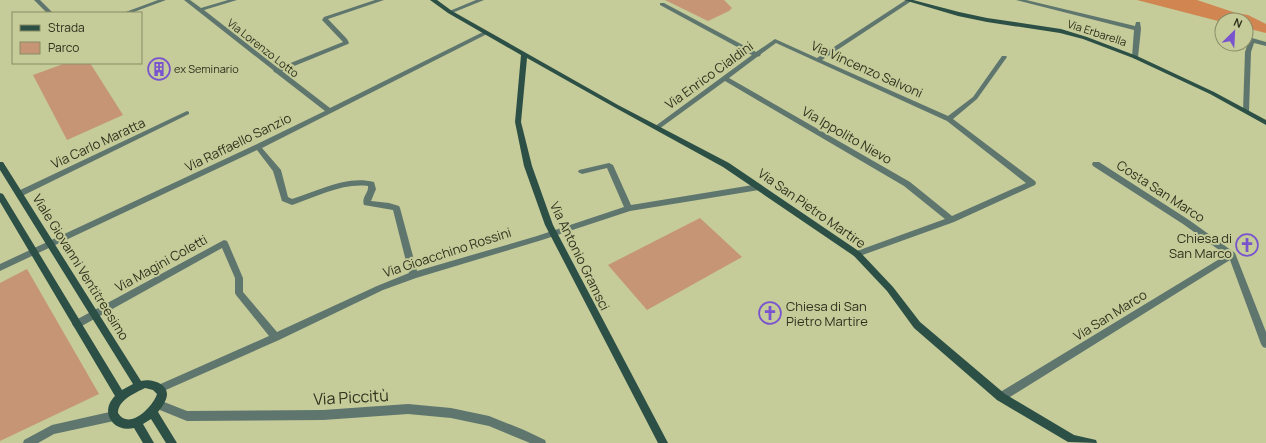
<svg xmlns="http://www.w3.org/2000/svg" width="1266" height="443" font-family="Manrope,sans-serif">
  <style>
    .green { fill: #c69576 }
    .forest { fill: #d18550 }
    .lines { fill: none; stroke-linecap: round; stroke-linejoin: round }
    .street { fill: #5e766e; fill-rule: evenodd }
    .secondary { fill: #2c5046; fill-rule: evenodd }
    .labels { text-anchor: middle; stroke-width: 4; stroke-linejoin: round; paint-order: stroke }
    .far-street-label { font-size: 11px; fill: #2f311d; stroke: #c5cb99 }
    .far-poi-label { font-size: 11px; fill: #2f311d; stroke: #c5cb99; text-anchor: start }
    .street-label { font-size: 13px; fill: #2f311d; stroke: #c5cb99 }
    .poi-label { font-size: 13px; fill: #2f311d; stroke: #c5cb99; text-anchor: end }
    .near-street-label { font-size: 16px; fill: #2f311d; stroke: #c5cb99 }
  </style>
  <rect width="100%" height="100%" fill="#c5cb99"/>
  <g class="green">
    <polygon points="665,0 724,0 732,8 729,11 708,21"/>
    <polygon points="66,63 90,63 123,115 67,140 33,75"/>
    <polygon points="700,218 742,257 647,310 608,265"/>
    <polygon points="27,269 99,394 0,441 0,283"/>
  </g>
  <polygon class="forest" points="1137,0 1197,0 1236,13 1248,15 1266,24 1266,33 1246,28 1246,20 1222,20 1222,22"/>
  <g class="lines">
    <g class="street">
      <polygon points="34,0 40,0 53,13 47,13"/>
      <polygon points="158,0 166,0 131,13 123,13"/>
      <path d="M184,0H190L201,8L228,0H237L204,10L278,68L343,42L323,21L322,20L324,17L375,0H384L328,19L347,39L349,43L348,44L282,71L330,108L483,32H487V34L262,148L281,170L288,197L292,199C318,191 346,175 374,182L376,189L371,201L389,203L399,206L400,208L417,271L537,236L624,207L607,168L582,174L578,172L579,170L609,163L613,165L631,205L759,184L763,187L759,190L630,211L542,240L416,278L383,290L279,340L159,393L156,392L154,389L156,386L269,336L236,295L235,293V278L222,248L80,327L77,328L74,327L72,324L74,321L224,240L227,241L228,243L243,278V292L277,332L377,286L409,273L393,210L364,205C361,197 369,193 368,186C343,183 318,196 295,204L292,205L282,201L273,171L257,150L0,271V264L255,145L325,111L276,73L274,72L273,70Z"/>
      <polygon points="476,0 484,0 452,13 447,12"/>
      <path d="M906,0H913L822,60L948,116L973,97L1002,56H1006L1007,57L977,99L953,119L1035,181L1036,183L1035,185L954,222L857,257L854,256L853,254L854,252L945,219L904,186L725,81L659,129H657L654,127L752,55L660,5V3H664L756,52L775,39L817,58ZM776,43L947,121L1026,183L952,216L910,182L729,78L757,57L760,56L761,54Z"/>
      <polygon points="1016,0 1026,0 1135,26 1136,22 1140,22 1141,29 1138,57 1135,59 1132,57 1134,30"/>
      <polygon points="1252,38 1266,42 1266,46 1254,43 1251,52 1249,111 1246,113 1243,111 1245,52 1249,40"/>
      <polygon points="187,111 189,112 189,114 22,196 19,197 15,194 16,192"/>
      <polygon points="1093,162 1099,162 1189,220 1235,253 1266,332 1266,348 1263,347 1261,344 1230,260 1005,400 1001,401 997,400 996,397 997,394 1226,255 1183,224 1093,166 1092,164"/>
      <polygon points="159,400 187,411 323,410 408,404 451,408 489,416 524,430 545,440 546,443 530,443 489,426 451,418 408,414 323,420 187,421 155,408 154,405 155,402"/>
      <polygon points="114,411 118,413 119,416 118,419 114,421 54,434 38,443 23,443 24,440 52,425"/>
    </g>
    <g class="secondary">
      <polygon points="430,0 437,0 452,11 618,105 729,163 860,252 893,287 920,322 1005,394 1074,435 1096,440 1097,443 1068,442 997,400 914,328 887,291 854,256 723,167 614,107 527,58 521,122 532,166 553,225 668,443 658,443 545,225 524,166 515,122 521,55 448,13"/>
      <polygon points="904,0 913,0 959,12 987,18 1061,29 1087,37 1137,56 1214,92 1266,120 1266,125 1210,94 1133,58 1083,39 1060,33 987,22 958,16"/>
      <path d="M0,162H3L141,381C150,378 167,383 167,394C167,400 162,407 158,412L177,443H166L151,419L143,424L154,443H143L134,428C113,433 99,412 115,396L0,202V193L3,194L122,390L133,384L0,170ZM145,388L153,390L157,394C153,407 129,431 118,413C118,400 135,393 145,388Z"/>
    </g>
  </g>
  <defs>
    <g id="building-ring" transform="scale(1.15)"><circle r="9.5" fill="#c5cb99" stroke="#7a54ce" stroke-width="1.5"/><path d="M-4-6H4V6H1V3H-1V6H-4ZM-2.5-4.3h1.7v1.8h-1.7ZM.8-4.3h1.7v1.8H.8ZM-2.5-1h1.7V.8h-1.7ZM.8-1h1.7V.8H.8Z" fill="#7a54ce"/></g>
    <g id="church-ring" transform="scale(1.15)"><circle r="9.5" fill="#c5cb99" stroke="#7a54ce" stroke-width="1.5"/><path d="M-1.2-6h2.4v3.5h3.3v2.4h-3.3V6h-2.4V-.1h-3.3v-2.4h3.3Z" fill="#7a54ce"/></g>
  </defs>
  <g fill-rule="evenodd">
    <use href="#building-ring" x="159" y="69"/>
    <use href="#church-ring" x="1247" y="245"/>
    <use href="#church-ring" x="770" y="313"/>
  </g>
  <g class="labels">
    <g class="far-street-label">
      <text transform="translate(1097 33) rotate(18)" y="4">Via Erbarella</text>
      <text transform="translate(263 48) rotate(38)" y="4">Via Lorenzo Lotto</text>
    </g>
    <g class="far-poi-label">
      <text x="174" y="73">ex Seminario</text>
    </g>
    <g class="street-label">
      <text transform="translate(867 69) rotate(24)" y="5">Via Vincenzo Salvoni</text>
      <text transform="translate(709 75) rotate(-36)" y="5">Via Enrico Cialdini</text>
      <text transform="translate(847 135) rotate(30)" y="5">Via Ippolito Nievo</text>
      <text transform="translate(238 142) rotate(-26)" y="5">Via Raffaello Sanzio</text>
      <text transform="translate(98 143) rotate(-25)" y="5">Via Carlo Maratta</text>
      <text transform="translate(1161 191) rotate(33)" y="5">Costa San Marco</text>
      <text transform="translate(812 208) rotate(35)" y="5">Via San Pietro Martire</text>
      <text transform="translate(447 252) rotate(-18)" y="5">Via Gioacchino Rossini</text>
      <text transform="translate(580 256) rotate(64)" y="5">Via Antonio Gramsci</text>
      <text transform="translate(161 263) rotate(-29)" y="5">Via Magini Coletti</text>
      <text transform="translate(81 267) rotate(58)" y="5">Viale Giovanni Ventitreesimo</text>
      <text transform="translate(1110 315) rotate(-32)" y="5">Via San Marco</text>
    </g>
    <g class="poi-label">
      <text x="1232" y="243">Chiesa di<tspan x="1232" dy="15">San Marco</tspan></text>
      <text x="786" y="311" text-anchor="start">Chiesa di San<tspan x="786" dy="15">Pietro Martire</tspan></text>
    </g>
    <g class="near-street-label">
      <text transform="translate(351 397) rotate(-3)" y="6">Via Piccitù</text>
    </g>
  </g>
  <rect x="12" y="12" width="130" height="52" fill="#c5cb99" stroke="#898d67"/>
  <rect x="20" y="25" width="20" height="6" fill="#2c5046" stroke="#898d67"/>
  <text x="48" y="32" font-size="12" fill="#2f311d">Strada</text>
  <rect x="20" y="42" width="20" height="12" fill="#c69576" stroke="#898d67"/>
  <text x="48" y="52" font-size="12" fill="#2f311d">Parco</text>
  <g transform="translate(1234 32) rotate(24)"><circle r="19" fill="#c5cb99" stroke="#898d67"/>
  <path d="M0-3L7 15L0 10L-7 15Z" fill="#7a54ce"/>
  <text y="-6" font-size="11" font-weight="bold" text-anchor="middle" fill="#2f311d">N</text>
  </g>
</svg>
